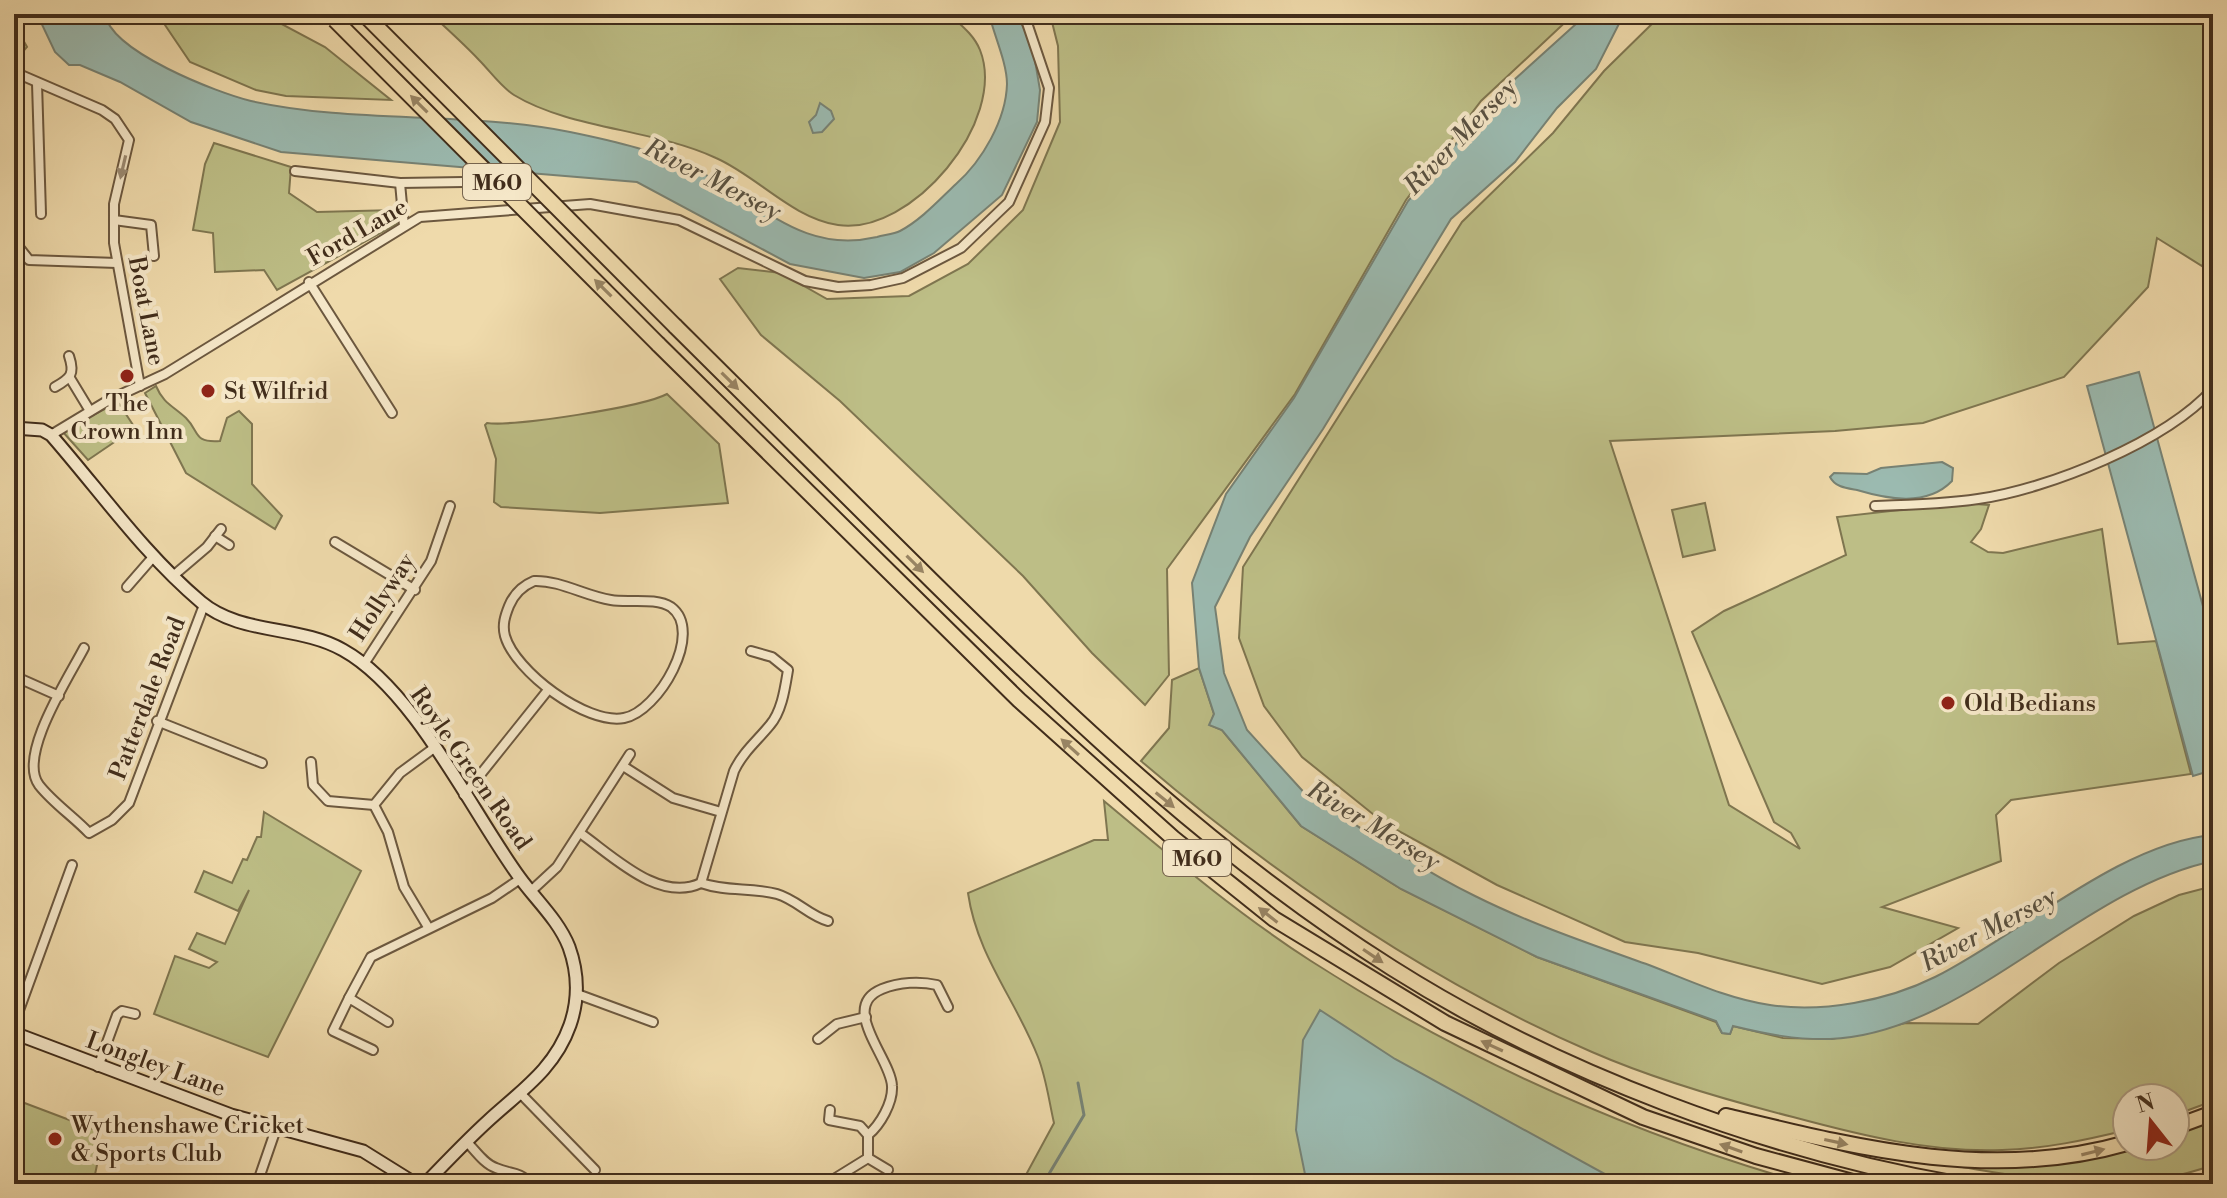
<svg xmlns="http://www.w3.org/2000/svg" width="2227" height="1198" font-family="'Libre Bodoni',serif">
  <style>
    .green { fill: #bdbe86; stroke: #7f7650; stroke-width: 2 }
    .water { fill: #9bbab0; stroke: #778274; stroke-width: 2 }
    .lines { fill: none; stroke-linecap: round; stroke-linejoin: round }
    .stream { stroke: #778274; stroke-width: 3 }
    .street-casing { stroke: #6c583f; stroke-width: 12 }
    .secondary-casing { stroke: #412d1b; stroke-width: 15 }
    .highway-casing { stroke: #412d1b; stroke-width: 18 }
    .street { stroke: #f5e7c8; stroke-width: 8 }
    .secondary { stroke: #f5e7c8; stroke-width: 11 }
    .highway { stroke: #efdaab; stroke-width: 14 }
    .rail-casing { stroke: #412d1b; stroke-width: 6 }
    .rail { stroke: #f5e7c8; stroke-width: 3; stroke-dasharray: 9; stroke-linecap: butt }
    .highway-bridge-casing { stroke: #412d1b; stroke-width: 18; stroke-linecap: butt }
    .highway-bridge { stroke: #efdaab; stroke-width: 14 }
    .oneway { fill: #988463 }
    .oneway2 { fill: #9b8a72 }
    .poi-dot { fill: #8f2418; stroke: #f5e7c8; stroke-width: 3 }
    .labels { text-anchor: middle; stroke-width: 8; stroke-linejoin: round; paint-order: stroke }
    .shield { fill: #f5e7c8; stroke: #77654f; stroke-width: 2 }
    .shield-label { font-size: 22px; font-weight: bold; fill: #412d1b }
    .street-label { font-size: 24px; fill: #412d1b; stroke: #f5e7c8 }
    .poi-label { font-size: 24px; fill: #412d1b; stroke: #f5e7c8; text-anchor: start }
    .water-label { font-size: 26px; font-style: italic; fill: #585040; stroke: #f5e7c8 }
  </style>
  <rect width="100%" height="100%" fill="#efdaab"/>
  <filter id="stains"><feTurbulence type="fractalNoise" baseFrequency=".0025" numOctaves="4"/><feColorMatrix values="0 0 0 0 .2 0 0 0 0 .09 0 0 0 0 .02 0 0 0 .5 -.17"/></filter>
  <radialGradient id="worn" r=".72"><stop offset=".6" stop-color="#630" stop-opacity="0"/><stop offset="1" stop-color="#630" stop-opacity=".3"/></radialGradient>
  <g class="green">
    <polygon points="166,14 263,14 325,47 391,100 286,96 256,90 190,62 165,25"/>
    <path d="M431,14H949C961,25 974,35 980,50C1008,121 911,236 838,225C792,218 757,176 716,158C654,129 570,129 514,95C501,87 490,71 479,60C464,44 447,29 431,14Z"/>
    <polygon points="1050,14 1574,14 1481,101 1406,200 1295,394 1167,569 1169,675 1145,705 1092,653 1023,576 840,401 761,335 720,279 738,268 781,273 827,299 909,296 968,264 1023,210 1060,122 1058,46"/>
    <polygon points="1662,14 2213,14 2213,245 2202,266 2157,238 2148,287 2064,377 1923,423 1835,431 1610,441 1729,805 1800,849 1791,833 1774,822 1692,632 1724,611 1846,555 1837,517 1962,503 1989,505 1981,529 1971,542 1988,552 2003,553 2102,529 2118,644 2156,641 2191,774 2011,800 1996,815 2001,861 1882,907 1958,928 1890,967 1822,984 1698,953 1625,942 1497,885 1384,823 1302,757 1264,706 1239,638 1243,567 1462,222 1553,133 1604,71"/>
    <polygon points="14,24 27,47 14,62"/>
    <polygon points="214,143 291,167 289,193 317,212 396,210 397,224 277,290 264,270 215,272 213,233 193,230 205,164"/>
    <path d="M156,386C163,403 173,406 186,418C200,432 193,443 220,441L227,418L239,411L252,424V484L282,516L275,529L186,473L145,393Z"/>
    <path d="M667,394L719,444L728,503L600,513L501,507L494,502L496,459L485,425L487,423C512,427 643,407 667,394Z"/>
    <polygon points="118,402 135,428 88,460 62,431"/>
    <polygon points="1705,503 1715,550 1683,557 1672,510"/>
    <path d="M1199,668L1214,714L1210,725L1222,730L1301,826L1401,889L1537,957L1716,1022L1722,1033L1730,1034L1733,1026L1783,1038L1832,1039L1906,1023L1978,1024L2059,963L2134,916L2179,895L2213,886V1101L2175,1115V1098H2127V1130C2086,1140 2044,1149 2002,1150C1932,1153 1860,1135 1793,1117C1726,1100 1656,1080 1592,1052C1426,980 1278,878 1141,761L1169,728L1172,680Z"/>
    <path d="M1104,801C1171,857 1238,914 1311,961C1465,1060 1631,1134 1807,1184H1021L1054,1123C1049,1101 1046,1077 1038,1057C1016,1000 977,956 968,893L1094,840H1108Z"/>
    <polygon points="264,812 361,871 268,1057 154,1014 175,956 209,968 217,962 189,949 197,933 225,944 249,890 238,911 195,892 204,871 232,883 243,859 247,860 257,837 261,837"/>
    <polygon points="14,1099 96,1130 97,1165 93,1184 14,1184"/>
    <path d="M2213,1119V1165C2122,1198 2043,1180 1950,1165L2042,1166L2139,1146H2175V1134Z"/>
  </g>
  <g class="water">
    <path d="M37,14H105C111,52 218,93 251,101C355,124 465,111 570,132C614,141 662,152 702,173C764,205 803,254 877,237C884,235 894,234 900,231C921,220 939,200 956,184C982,161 1006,120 1007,84C1007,63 994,35 989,14H1016L1032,43L1040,90L1037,122L1002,195L934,253L900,272L864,278L790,264L637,182L281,152L191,122L120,82L80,65H69L55,52Z"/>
    <path d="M1587,14H1624L1596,69L1557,108L1515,162L1451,219L1323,429L1250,537L1215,607L1224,673L1247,730L1310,799L1320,801C1371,835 1420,869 1475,896C1531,924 1590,944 1649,965C1688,980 1728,999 1770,1005C1822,1013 1887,1001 1935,977C2019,935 2120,843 2213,835V861C2078,890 1965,1034 1830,1039C1796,1040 1766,1034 1733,1026L1730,1034L1722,1033L1716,1021L1537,957L1401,889L1301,826L1222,730L1209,725L1214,714L1199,668L1192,583L1226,494L1294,398L1408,201L1494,98Z"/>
    <polygon points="820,103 831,111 834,119 822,132 813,133 809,122 816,115"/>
    <polygon points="2139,372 2213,643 2213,770 2193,776 2087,386"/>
    <path d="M1942,462L1953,468L1952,481C1927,507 1887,499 1857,490C1846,488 1835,487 1830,477L1834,473L1867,474L1881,468Z"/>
    <polygon points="1320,1010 1395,1059 1623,1184 1307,1184 1296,1130 1303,1040"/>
  </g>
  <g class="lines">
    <polyline class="stream" points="1043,1184 1084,1115 1078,1083"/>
    <g class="street-casing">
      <g id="street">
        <polyline points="14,72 102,110 115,119 129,140 114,204 114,243 140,386"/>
        <polyline points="37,83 41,214"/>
        <polyline points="295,171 400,183 464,182"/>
        <polyline points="400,183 404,226"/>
        <polyline points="114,220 151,225 154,256"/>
        <polyline points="14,241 29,260 117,263"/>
        <polyline points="309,282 392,413"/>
        <polyline points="70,378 90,411"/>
        <path d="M55,387C71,378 75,374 69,356"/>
        <polyline points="51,435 109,400 165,374 420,217 590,204 679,220 805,281 838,287 871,285 903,278 961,248 1009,202 1045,122 1049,88 1024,14"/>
        <path d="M1875,506C1909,505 1945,504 1978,499C2049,489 2165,442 2213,389"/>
        <polyline points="215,536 229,545"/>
        <polyline points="335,542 415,590"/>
        <polyline points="173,576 207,547 221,529"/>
        <path d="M534,581C560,580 585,596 611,600C628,603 656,597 671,607C705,632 658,712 624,718C586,725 515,671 505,636C502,625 505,616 509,606C514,594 522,586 534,581Z"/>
        <polyline points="127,587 154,556"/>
        <path d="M84,648C69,677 17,756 39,785C53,803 74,817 89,833L112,820L129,803L204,605"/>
        <polyline points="364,664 431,561 450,506"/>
        <polyline points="14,676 59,696"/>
        <polyline points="157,721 262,763"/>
        <polyline points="311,762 313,785 328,801 374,805 400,773 434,748"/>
        <polyline points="623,766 673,798 721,812"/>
        <polyline points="464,795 548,690"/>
        <polyline points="374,805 388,832 404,887 428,927"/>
        <path d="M580,833C613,856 659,903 701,883L734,771C743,752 757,741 770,725C782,711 785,688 788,670L772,657L751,651"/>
        <path d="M701,883C726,892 752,887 777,894C797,900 808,915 828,921"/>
        <polyline points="530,892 557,867 630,754"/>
        <polyline points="577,994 653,1022"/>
        <polyline points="349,998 371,957 492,898 520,879"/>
        <polyline points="14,1024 72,865"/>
        <polyline points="818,1039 837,1024 866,1017"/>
        <polyline points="373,1050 333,1031 349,998 388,1022"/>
        <polyline points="98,1067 117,1015 122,1011 135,1014"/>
        <polyline points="521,1094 595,1170"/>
        <polyline points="830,1110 829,1120 860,1126 868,1135"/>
        <path d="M466,1141C475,1150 484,1164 496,1168C513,1175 516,1170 532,1184"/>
        <polyline points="868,1158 888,1170"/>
        <polyline points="257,1184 277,1126"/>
        <path d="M826,1184L868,1158V1135C880,1125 893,1103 892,1086C891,1058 838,1007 882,989C899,982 920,981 937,985L948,1007"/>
      </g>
    </g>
    <g class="secondary-casing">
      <g id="secondary">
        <path d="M14,428L42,430L51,435C100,491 144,554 201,602C240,635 299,625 343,650C415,690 471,811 520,878C536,900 559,921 569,947C578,972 579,999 570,1025C555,1068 522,1090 489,1120C467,1140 446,1162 425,1184"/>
        <polyline points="14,1033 231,1115 363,1151 416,1184"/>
      </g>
    </g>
    <g class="highway-casing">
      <g id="highway">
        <path d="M675,326C761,411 847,497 933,582C1076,723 1222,861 1392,968C1556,1072 1766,1151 1957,1184"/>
        <polyline points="658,344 1019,700 1173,838 1274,919 1445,1023 1643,1117 1756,1156 1860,1184"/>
        <path d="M1726,1116C1859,1148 1992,1182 2127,1143"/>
        <polyline points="2175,1127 2213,1113"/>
      </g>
    </g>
    <use href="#street" class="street"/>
    <use href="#secondary" class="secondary"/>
    <use href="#highway" class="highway"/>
    <g class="rail-casing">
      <polyline id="rail" points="2187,1184 2213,1174"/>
    </g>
    <use href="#rail" class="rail"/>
    <g class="highway-bridge-casing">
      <g id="highway-bridge">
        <polyline points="364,14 675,326"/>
        <polyline points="335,20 658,344"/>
      </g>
    </g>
    <use href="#highway-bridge" class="highway-bridge"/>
  </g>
  <defs><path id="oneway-solid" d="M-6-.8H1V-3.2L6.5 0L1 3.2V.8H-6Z" transform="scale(2)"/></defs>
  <g class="oneway">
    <use href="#oneway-solid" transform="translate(419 104) rotate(-135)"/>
    <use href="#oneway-solid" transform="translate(603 288) rotate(-135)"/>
    <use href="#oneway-solid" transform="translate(730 381) rotate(45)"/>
    <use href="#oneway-solid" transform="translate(915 564) rotate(45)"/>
    <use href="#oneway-solid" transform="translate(1070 747) rotate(-138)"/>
    <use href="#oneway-solid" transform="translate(1165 800) rotate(39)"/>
    <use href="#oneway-solid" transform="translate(1268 915) rotate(-142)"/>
    <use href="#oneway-solid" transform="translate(1373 956) rotate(34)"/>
    <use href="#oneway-solid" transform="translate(1492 1046) rotate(-155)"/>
    <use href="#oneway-solid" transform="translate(1836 1142) rotate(12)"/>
    <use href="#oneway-solid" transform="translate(1731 1148) rotate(-161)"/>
    <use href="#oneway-solid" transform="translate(2093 1152) rotate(-14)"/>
  </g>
  <use class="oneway2" href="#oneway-solid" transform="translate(123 167) rotate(103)"/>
  <g class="poi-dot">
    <circle cx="127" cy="376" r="8"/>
    <circle cx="208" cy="391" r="8"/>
    <circle cx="1948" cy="703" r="8"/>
    <circle cx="55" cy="1139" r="8"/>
  </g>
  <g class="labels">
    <g class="shield">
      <rect x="463" y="164" width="68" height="36" rx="6"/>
      <rect x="1163" y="840" width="68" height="36" rx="6"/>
    </g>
    <g class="shield-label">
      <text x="497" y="190">M60</text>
      <text x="1197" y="866">M60</text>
    </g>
    <g class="street-label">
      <text transform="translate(357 232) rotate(-30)" y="8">Ford Lane</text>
      <text transform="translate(147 311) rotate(79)" y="8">Boat Lane</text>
      <text transform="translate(382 597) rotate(-57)" y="8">Hollyway</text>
      <text transform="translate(147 698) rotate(-69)" y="8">Patterdale Road</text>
      <text transform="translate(471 768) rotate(55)" y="8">Royle Green Road</text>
      <text transform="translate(156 1064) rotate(20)" y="8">Longley Lane</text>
    </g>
    <g class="poi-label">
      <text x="224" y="399">St Wilfrid</text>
      <text x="127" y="411" text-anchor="middle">The<tspan x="127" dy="28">Crown Inn</tspan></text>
      <text x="1964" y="711">Old Bedians</text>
      <text x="71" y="1133">Wythenshawe Cricket<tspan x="71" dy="28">&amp; Sports Club</tspan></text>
    </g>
    <g class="water-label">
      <text transform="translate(1460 136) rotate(-46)" y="9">River Mersey</text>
      <text transform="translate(713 179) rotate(27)" y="9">River Mersey</text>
      <text transform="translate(1374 825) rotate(31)" y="9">River Mersey</text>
      <text transform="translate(1988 929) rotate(-28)" y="9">River Mersey</text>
    </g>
  </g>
  <rect width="2227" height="1198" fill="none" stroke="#efdaab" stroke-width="48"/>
  <rect x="16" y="16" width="2195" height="1166" fill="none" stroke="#412d1b" stroke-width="4"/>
  <rect x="24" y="24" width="2179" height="1150" fill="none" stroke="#412d1b" stroke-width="2"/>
  <g transform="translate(2151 1122) rotate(343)"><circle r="38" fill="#f5e7c8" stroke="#ad9d83" stroke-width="2"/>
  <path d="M0-6L14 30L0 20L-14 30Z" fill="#8f2418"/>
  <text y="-12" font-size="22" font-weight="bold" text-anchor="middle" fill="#412d1b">N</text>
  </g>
  <rect width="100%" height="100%" filter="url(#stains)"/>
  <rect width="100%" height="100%" fill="url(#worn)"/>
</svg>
